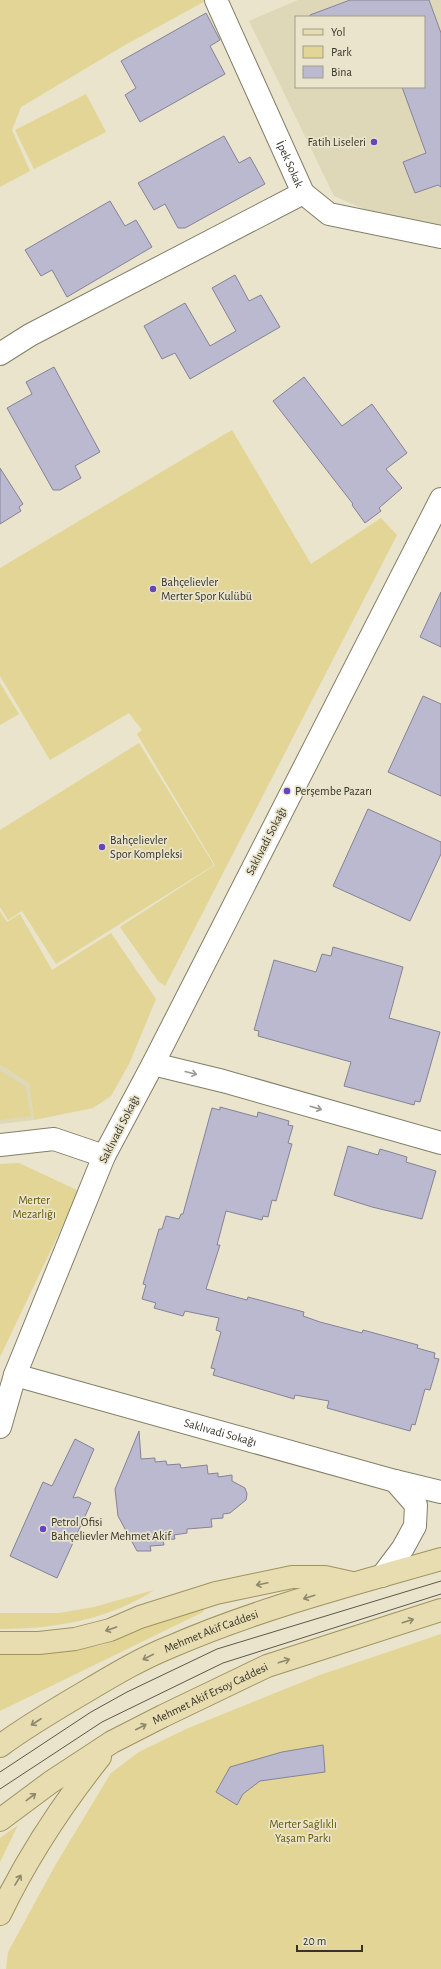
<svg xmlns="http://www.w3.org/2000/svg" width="441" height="1969" font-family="'Alegreya Sans',sans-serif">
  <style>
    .built { fill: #ded8b8; fill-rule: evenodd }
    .green { fill: #e2d595 }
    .building { fill: #bbb9d0; stroke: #858298 }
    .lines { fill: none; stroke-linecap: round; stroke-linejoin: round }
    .minor-casing { stroke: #837e68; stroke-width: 24 }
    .major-casing { stroke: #9f935f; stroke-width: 24 }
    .minor { stroke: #fff; stroke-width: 22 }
    .major { stroke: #e8ddb0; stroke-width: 22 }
    .tram { stroke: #5c594d; stroke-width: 1 }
    .oneway { stroke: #9a9994 }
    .oneway2 { stroke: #8e886d }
    .poi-dot { fill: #6545be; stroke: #e9e4cb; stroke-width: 1.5 }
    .labels { text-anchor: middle; stroke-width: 3.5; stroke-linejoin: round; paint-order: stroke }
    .poi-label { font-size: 12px; fill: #35332a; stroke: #e9e4cb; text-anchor: start }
    .street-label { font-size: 12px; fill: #35332a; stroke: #e9e4cb }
    .park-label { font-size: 12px; fill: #665709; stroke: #e9e4cb }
  </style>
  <rect width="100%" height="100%" fill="#e9e4cb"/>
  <g class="built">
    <path d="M298,0H441V227L369,211L334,196L249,21ZM296,17H424V87H296Z"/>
    <polygon points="0,1065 29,1083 34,1120 0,1124"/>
  </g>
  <g class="green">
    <polygon points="0,0 207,0 125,45 21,107 12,130 30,171 0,187"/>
    <polygon points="86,94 106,132 34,169 15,130"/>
    <polygon points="232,430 311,564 381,518 397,535 165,986 158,981 120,927 215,865 137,734 142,730 129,713 50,760 0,676 0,568"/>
    <polygon points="0,683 19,714 0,725"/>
    <polygon points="139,743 214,865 56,964 22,911 8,920 0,907 0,830"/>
    <polygon points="0,911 7,922 20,914 52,970 111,933 156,999 129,1064 111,1096 93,1108 34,1120 29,1083 0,1065"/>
    <polygon points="0,1071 25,1086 31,1116 0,1120"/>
    <polygon points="19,1163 79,1191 0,1357 0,1164"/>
    <path d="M154,1590C109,1620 53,1629 0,1629V1613H59L94,1607Z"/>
    <polygon points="205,1607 203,1612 0,1711 0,1651 43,1654 103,1645 147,1627"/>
    <polygon points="441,1634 441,1969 6,1969 8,1952 56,1864 111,1773 139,1752 186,1729 320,1675"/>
    <polygon points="18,1825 0,1862 0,1838"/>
  </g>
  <g class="building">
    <polygon points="350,0 429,0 441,33 441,187 438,185 415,193 403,162 426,153 402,87 424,87 424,17 310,17 310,15"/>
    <polygon points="206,13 220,40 210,46 225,74 140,122 125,95 136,88 121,61"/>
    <polygon points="224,136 239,163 250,157 265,184 185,228 178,228 165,204 154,210 138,183"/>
    <polygon points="110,201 125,226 136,220 152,247 67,297 52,270 41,276 25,250"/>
    <polygon points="235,275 249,301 261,295 280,327 190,379 175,353 162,359 144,326 185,303 210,346 236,331 212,288"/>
    <polygon points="54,367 100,452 75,466 81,478 60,490 53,490 7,408 32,394 26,382"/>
    <polygon points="304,377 342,426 372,404 407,453 386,469 402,488 379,508 381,511 365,523 352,505 353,504 273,401"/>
    <polygon points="0,468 23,504 19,507 21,511 0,524"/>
    <polygon points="441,592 441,647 420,637"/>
    <polygon points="423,696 441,704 441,796 388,772"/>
    <polygon points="368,809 441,842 441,854 410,921 333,886"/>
    <polygon points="333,947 403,967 389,1018 440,1032 420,1102 415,1101 414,1105 344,1086 351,1062 258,1036 259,1031 254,1030 274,960 316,972 322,954 331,956"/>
    <polygon points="220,1107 257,1117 258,1112 289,1121 288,1125 293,1126 288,1143 292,1144 276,1201 272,1200 268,1217 263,1216 262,1220 226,1211 217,1245 220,1245 206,1289 247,1300 248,1297 304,1312 303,1316 320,1322 362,1333 363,1330 418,1345 417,1348 435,1353 434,1358 439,1359 430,1390 425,1389 415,1425 412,1424 410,1431 327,1408 329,1401 295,1395 294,1399 213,1375 215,1369 211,1368 221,1332 216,1330 219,1318 185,1311 183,1316 154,1308 156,1303 142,1299 146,1285 143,1284 159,1229 162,1229 166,1216 179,1219 181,1214 183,1214 212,1108 220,1110"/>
    <polygon points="348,1146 378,1155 380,1149 407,1157 406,1162 436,1171 422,1219 372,1207 334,1195"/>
    <polygon points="139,1431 141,1459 155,1458 155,1462 166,1461 167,1465 180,1464 181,1468 207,1465 208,1474 218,1473 218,1477 232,1475 232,1481 245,1488 247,1494 246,1500 230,1513 223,1514 223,1518 211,1519 212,1527 187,1529 187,1533 174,1535 175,1539 163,1540 164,1545 150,1546 151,1551 137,1551 118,1516 115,1489"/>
    <polygon points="75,1439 94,1449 73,1498 78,1497 91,1503 57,1578 10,1556 43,1482 52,1486"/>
    <polygon points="323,1745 325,1772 260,1781 243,1794 237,1805 216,1792 230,1767 282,1752"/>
  </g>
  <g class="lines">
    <defs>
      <g id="minor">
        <path id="s1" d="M216,0L303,193L329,214L441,237"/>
        <polyline points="0,354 30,335 303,193"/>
        <path id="s2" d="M441,499L153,1064L104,1156L15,1375L395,1481L441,1492"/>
        <polyline points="153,1064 223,1081 441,1143"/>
        <polyline points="0,1145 54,1139 104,1156"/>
        <polyline points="0,1427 15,1375"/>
        <polyline points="382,1576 403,1548 415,1526 416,1505 395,1481"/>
      </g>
      <g id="major">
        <polyline points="0,1643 39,1643 75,1639 110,1630 140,1617 216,1593 292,1577 325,1577 352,1583"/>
        <path id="s3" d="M0,1746C27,1726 56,1709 85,1692C112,1676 140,1659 170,1647C257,1609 350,1585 441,1559"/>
        <path id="s4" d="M0,1820L51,1782L112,1742L163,1716L267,1666L441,1610"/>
        <path d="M0,1914C27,1858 61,1806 100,1757"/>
      </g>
    </defs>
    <use href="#minor" class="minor-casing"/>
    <use href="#major" class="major-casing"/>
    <use href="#minor" class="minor"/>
    <use href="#major" class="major"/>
    <g class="tram">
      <polyline points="0,1772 91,1712 127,1692 217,1649 441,1581"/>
      <polyline points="0,1789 102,1722 223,1663 441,1594"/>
    </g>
  </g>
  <defs><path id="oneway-shaft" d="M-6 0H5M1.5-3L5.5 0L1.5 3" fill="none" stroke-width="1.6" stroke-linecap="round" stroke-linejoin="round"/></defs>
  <g class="oneway">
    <use href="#oneway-shaft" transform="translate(191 1073) rotate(14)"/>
    <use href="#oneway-shaft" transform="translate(316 1108) rotate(16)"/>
  </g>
  <g class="oneway2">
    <use href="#oneway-shaft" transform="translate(262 1584) rotate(168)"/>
    <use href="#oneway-shaft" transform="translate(309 1597) rotate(162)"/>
    <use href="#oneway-shaft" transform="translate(408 1621) rotate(-18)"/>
    <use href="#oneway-shaft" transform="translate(111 1629) rotate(161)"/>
    <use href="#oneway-shaft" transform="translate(148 1657) rotate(153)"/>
    <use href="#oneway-shaft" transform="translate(284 1661) rotate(-18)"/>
    <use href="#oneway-shaft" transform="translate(36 1722) rotate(147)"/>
    <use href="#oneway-shaft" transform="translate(141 1727) rotate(-27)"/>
    <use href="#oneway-shaft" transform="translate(31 1797) rotate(-37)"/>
    <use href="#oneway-shaft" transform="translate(18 1880) rotate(-59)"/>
  </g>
  <g class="poi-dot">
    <circle cx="374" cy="142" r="4"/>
    <circle cx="153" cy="589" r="4"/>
    <circle cx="287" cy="791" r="4"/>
    <circle cx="102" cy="847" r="4"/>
    <circle cx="43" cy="1529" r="4"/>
  </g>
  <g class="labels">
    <g class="poi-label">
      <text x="366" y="146" text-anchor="end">Fatih Liseleri</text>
      <text x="161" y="586">Bahçelievler<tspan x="161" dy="14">Merter Spor Kulübü</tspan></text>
      <text x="295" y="795">Perşembe Pazarı</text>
      <text x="110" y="844">Bahçelievler<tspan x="110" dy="14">Spor Kompleksi</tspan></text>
      <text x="51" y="1526">Petrol Ofisi<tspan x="51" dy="14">Bahçelievler Mehmet Akif</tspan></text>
    </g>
    <g class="street-label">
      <text dy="4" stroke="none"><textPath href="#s1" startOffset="180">İpek Sokak</textPath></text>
      <text transform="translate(266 841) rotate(-63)" y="4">Saklıvadi Sokağı</text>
      <text transform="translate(119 1129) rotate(-63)" y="4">Saklıvadi Sokağı</text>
      <text dy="4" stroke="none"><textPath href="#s2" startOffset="1188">Saklıvadi Sokağı</textPath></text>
      <text dy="4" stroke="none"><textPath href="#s3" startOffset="241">Mehmet Akif Caddesi</textPath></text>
      <text dy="4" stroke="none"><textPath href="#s4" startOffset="246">Mehmet Akif Ersoy Caddesi</textPath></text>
    </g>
    <g class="park-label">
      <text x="34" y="1204">Merter<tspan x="34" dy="14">Mezarlığı</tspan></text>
      <text x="303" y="1828">Merter Sağlıklı<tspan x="303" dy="14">Yaşam Parkı</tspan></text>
    </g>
  </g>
  <rect x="295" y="16" width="130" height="72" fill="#e9e4cb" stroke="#a19d8b"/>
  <rect x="303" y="29" width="20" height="6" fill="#e8ddb0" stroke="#a19d8b"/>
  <text x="331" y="36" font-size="12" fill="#35332a">Yol</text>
  <rect x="303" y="46" width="20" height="12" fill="#e2d595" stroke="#a19d8b"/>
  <text x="331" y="56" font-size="12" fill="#35332a">Park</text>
  <rect x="303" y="66" width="20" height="12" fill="#bbb9d0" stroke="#a19d8b"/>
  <text x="331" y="76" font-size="12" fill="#35332a">Bina</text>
  <path d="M297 1945v6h65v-6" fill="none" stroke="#35332a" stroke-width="2"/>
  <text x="303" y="1945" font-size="12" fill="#35332a" stroke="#e9e4cb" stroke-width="3" paint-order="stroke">20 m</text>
</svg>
